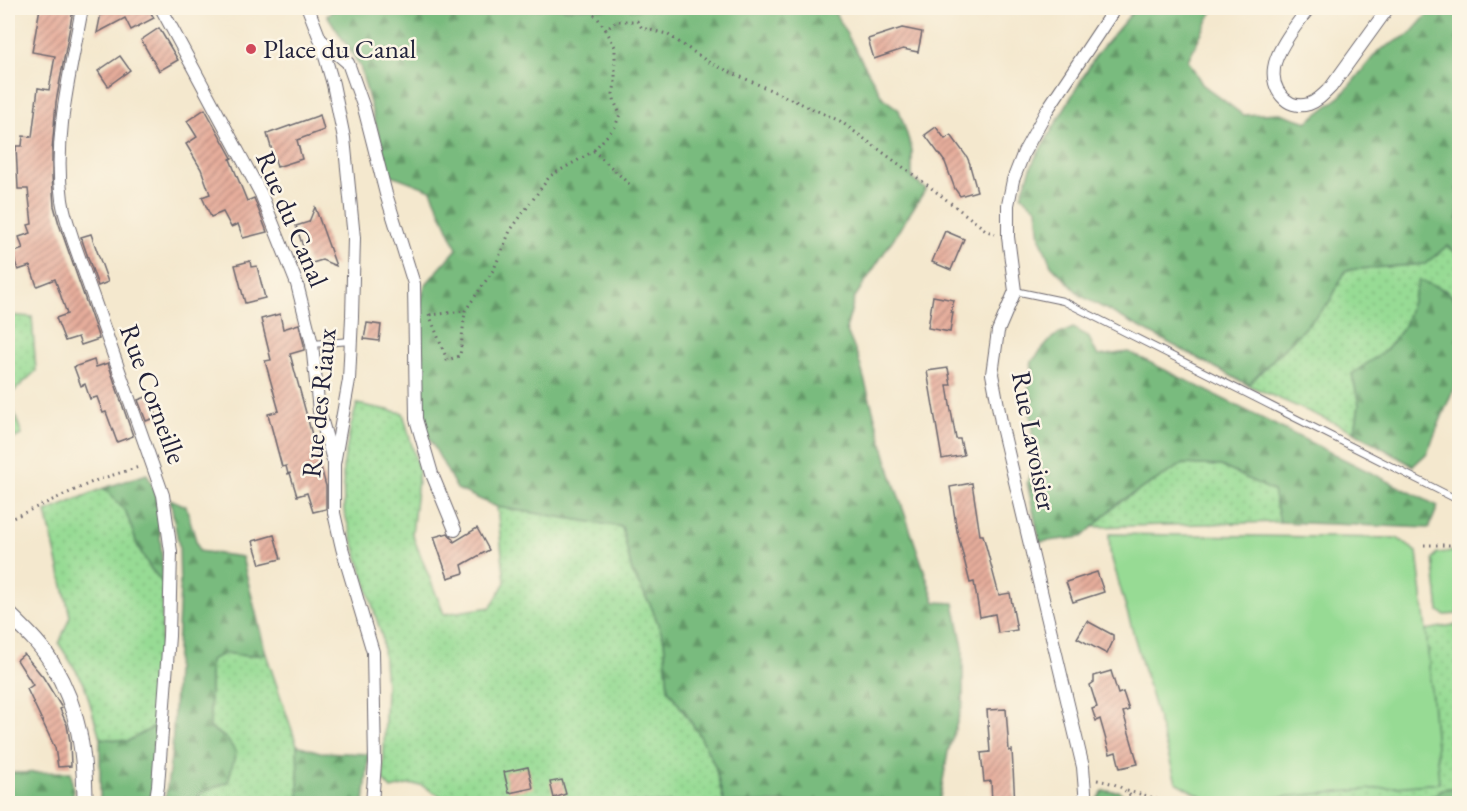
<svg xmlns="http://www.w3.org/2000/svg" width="1467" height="811" font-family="'EB Garamond',serif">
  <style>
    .grass { fill: url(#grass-dots); stroke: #5c7e68; stroke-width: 1.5 }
    .forest { fill: url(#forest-firs); stroke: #4e6e5c; stroke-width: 1.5 }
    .garden { fill: #97db94; stroke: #5c7e68; stroke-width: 1.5 }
    .building { fill: url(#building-hatch) }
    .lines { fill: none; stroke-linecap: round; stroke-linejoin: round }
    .service-casing { stroke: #6c676e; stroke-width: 8 }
    .minor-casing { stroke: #6c676e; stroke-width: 14 }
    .tertiary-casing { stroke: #6c676e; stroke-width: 17 }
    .path { stroke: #6c676e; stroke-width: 3; stroke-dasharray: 1.5 4.5; stroke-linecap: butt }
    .service { stroke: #fff; stroke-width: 6 }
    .minor { stroke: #fff; stroke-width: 12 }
    .tertiary { stroke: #fff; stroke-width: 15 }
    .poi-dot { fill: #d1495b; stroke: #fcf5e5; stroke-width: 2 }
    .labels { text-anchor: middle; stroke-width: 5; stroke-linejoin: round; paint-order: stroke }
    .poi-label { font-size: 27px; fill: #22223b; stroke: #fcf5e5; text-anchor: start }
    .street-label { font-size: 27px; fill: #22223b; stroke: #fcf5e5 }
  </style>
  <defs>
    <pattern id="grass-dots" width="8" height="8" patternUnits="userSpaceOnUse" patternTransform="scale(1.5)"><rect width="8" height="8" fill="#97db94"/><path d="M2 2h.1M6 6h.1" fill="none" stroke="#82bc80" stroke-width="1.8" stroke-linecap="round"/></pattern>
    <pattern id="forest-firs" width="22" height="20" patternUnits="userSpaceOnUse" patternTransform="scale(1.5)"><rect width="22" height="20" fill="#79bb7e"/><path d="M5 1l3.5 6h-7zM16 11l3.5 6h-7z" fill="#639868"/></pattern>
    <pattern id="building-hatch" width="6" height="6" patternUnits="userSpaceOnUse" patternTransform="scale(1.5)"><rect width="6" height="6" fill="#e6ad9b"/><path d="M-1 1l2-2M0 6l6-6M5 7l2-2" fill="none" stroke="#ba8c80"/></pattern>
  </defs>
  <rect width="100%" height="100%" fill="#fcf5e5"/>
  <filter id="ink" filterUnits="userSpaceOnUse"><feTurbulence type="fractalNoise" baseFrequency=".0167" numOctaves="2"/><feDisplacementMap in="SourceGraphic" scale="12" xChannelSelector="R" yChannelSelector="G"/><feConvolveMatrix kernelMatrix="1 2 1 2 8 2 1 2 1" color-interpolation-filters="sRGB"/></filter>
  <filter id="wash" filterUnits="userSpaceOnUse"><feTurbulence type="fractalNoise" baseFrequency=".008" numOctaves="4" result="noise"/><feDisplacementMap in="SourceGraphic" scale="24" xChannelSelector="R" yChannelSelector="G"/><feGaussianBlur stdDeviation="1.35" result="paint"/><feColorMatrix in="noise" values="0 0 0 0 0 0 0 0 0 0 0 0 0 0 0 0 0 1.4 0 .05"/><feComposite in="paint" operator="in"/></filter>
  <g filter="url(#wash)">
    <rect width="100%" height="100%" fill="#f4e8ce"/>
    <g class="grass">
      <polygon points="1447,246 1459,255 1459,305 1447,291 1419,280 1404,326 1386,350 1352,374 1359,404 1355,432 1248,385 1329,303 1346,270 1425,264"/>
      <polygon points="8,315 32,317 36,371 9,396 22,435 8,441"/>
      <polygon points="357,404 403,413 419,471 412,534 444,614 491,607 505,582 497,507 622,527 632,572 651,606 664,639 668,689 699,734 715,766 724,803 514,804 488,797 449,801 421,785 407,785 391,789 383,780 386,685 382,637 344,511 343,467 351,425"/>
      <polygon points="1183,464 1221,466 1274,491 1280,522 1093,527 1118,503"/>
      <polygon points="104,488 126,512 138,547 151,569 164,584 156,726 128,741 100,738 84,683 59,644 70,616 46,512"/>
      <polygon points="1459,624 1459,787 1442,789 1426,803 1266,804 1253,799 1439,783 1426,630"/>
      <polygon points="226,653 246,656 266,654 297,745 299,803 204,803 197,794 228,782 226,738 210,728 210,660"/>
    </g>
    <g class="forest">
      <polygon points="337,8 832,8 883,98 899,110 912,150 912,179 926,189 855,297 846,329 858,357 891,474 935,602 954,603 963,647 963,703 948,752 939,803 724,803 715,766 699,734 668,689 664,639 651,606 632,572 622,527 497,507 457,489 420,421 418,314 425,285 457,249 431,190 389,174 360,66 327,15"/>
      <polygon points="1136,8 1214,8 1188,60 1202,84 1243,115 1280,113 1307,122 1341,96 1378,51 1410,34 1433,8 1459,8 1459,255 1447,246 1425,264 1346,270 1329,303 1248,385 1081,296 1051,265 1040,238 1037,209 1021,195 1034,160 1096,55"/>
      <polygon points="1419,280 1447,291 1459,305 1459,375 1427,453 1413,466 1355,432 1359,404 1352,374 1386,350 1404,326"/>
      <polygon points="1073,328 1088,336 1098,356 1129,352 1438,506 1429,528 1280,522 1273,491 1221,466 1183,464 1118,503 1082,537 1040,542 1027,482 1035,459 1028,393 1032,361 1053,337"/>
      <polygon points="147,474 157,496 164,584 151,569 138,547 126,512 104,488"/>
      <polygon points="170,499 186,506 199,551 242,557 266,654 246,656 226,653 210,660 210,728 226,738 236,752 228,782 198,794 204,803 165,803 172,750 180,589 179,546"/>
      <polygon points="156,726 154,787 150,803 100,804 100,738 128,741"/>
      <polygon points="297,745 320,752 369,754 364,803 299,803"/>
      <polygon points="71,772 74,803 8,803 8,773"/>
      <polygon points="1459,787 1459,803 1426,803 1442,789"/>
      <polygon points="1103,791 1119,791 1131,803 1100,803 1097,799"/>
      <polygon points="488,797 514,803 448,803 449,801"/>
    </g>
    <g class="garden">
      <polygon points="1109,534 1397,538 1417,552 1426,630 1439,783 1214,803 1176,782 1110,552"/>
      <polygon points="1459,551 1459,614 1445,615 1439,611 1433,559 1437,553"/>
    </g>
    <g id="blocks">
      <g class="building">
        <polygon points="40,8 58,8 73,10 56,102 52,151 52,176 54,206 59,224 99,339 81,345 78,337 65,341 56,318 67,314 55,279 37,286 30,266 18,270 12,253 23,249 19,237 31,233 28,225 32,224 28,189 18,189 16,146 22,146 23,136 32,137 38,88 49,90 55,56 32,52"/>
        <polygon points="102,8 148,8 154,18 131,30 125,18 97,33"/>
        <polygon points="159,28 178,60 159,71 141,40"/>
        <polygon points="902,28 922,32 918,52 903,49 874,59 868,39"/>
        <polygon points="120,56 130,70 108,86 98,71"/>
        <polygon points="205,109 232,158 230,159 247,201 254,198 267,232 243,238 238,224 231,227 223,212 211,217 202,197 210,194 201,169 186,144 197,137 187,121"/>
        <polygon points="320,115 324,130 297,140 302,159 277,167 267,134"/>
        <polygon points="936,127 945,139 951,135 967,157 970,164 970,166 977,191 960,196 955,189 945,162 925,135"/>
        <polygon points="315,207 336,266 322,260 309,264 296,226 309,222"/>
        <polygon points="945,231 964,239 951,270 932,262"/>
        <polygon points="91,234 108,282 98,286 81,237"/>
        <polygon points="250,261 251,267 257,266 265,298 245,303 235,265"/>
        <polygon points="933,296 954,300 951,312 953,312 950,332 928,328"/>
        <polygon points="280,314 283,329 299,324 304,345 304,350 290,354 326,486 326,509 313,512 307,493 297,496 290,473 288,474 286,466 282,467 268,414 279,411 265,361 271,360 261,319"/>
        <polygon points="367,323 381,325 379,341 364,339"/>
        <polygon points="94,360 96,367 108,363 133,436 117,442 106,412 103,413 97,397 90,399 85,384 81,386 74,367"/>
        <polygon points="948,368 951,385 947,385 950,405 956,439 960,439 964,455 942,459 927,371"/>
        <polygon points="149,396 157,417 146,421 138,400"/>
        <polygon points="972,483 980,535 983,535 999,595 1010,593 1017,630 998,633 995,614 980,617 974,582 970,583 957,531 950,487"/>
        <polygon points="477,528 489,550 462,565 464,573 448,578 434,537 448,533 452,538 454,542"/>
        <polygon points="274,535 281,559 260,564 253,541"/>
        <polygon points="1097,572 1104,592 1073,602 1066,582"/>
        <polygon points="1087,621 1113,635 1113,641 1107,654 1077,638"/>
        <polygon points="24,654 43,677 62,708 60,709 67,725 70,741 71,766 58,767 55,748 27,689 33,685 17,660"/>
        <polygon points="1111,671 1118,694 1123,692 1129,710 1123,712 1138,764 1120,768 1116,752 1110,754 1100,719 1096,721 1092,709 1097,707 1090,685 1094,682 1094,676"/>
        <polygon points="1006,709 1009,751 1012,750 1015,804 992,804 991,781 984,782 981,753 990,752 987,710"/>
        <polygon points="528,767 533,788 509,793 504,772"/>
        <polygon points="562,780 566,794 554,798 550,782"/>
      </g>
    </g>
  </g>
  <g filter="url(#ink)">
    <use href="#blocks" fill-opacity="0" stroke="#6c676e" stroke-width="1.5"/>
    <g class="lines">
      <defs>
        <g id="service">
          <polyline points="1015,291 1063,301 1460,501"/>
          <polyline points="312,344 351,341"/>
        </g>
        <g id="minor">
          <path d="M82,8C71,70 53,136 62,200C64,214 69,227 73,240L163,495L171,552L169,636L158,786L155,804"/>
          <polyline points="161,8 261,194 297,284 312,344 319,411 333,460"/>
          <polyline points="308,8 320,39 333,84 344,138 354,238 352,317 349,380 334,464 334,513 342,548 373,652 375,763 372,804"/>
          <path d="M1309,8C1298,22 1276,50 1274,68C1271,88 1286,111 1309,104C1318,101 1324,94 1331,87L1388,8"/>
          <polyline points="321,40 348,63 364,108 386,194 414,284 416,419 432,474 455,530"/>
          <polyline points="1086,804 1083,767 1002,427 992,374 998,331 1015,291 1008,237 1008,205 1013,180 1024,152 1047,110 1115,8"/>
        </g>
        <path id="tertiary" d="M8,613C24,629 42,645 53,665C79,709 85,753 85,804"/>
      </defs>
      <use href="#service" class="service-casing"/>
      <use href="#minor" class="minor-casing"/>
      <use href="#tertiary" class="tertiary-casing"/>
      <g class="path">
        <polyline points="584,8 597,17 606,30 616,21 637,21 642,28 667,34 710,63 840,121 926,184 987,231 995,234"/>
        <polyline points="594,150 615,127 620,114 615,103 613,94 615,84 615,47 606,30"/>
        <polyline points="429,314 447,360 460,356 465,311 494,269 510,231 550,176 594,151 630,185"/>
        <polyline points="430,315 465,311"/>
        <polyline points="8,520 97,480 139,467"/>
        <polyline points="1424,545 1460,545"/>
        <path d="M1097,780C1119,784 1123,787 1138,804"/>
        <polyline points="1127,791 1148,796 1170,804"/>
      </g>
      <use href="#service" class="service"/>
      <use href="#minor" class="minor"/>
      <use href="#tertiary" class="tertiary"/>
    </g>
  </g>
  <circle class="poi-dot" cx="251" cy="49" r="6"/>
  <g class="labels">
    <g class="poi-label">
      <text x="263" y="58">Place du Canal</text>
    </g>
    <g class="street-label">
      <text transform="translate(292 219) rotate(67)" y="9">Rue du Canal</text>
      <text transform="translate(153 394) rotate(70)" y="9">Rue Corneille</text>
      <text transform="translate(319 403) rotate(-84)" y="9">Rue des Riaux</text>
      <text transform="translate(1034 441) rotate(79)" y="9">Rue Lavoisier</text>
    </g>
  </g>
  <rect width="1467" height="811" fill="none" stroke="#fcf5e5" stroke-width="30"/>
</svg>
